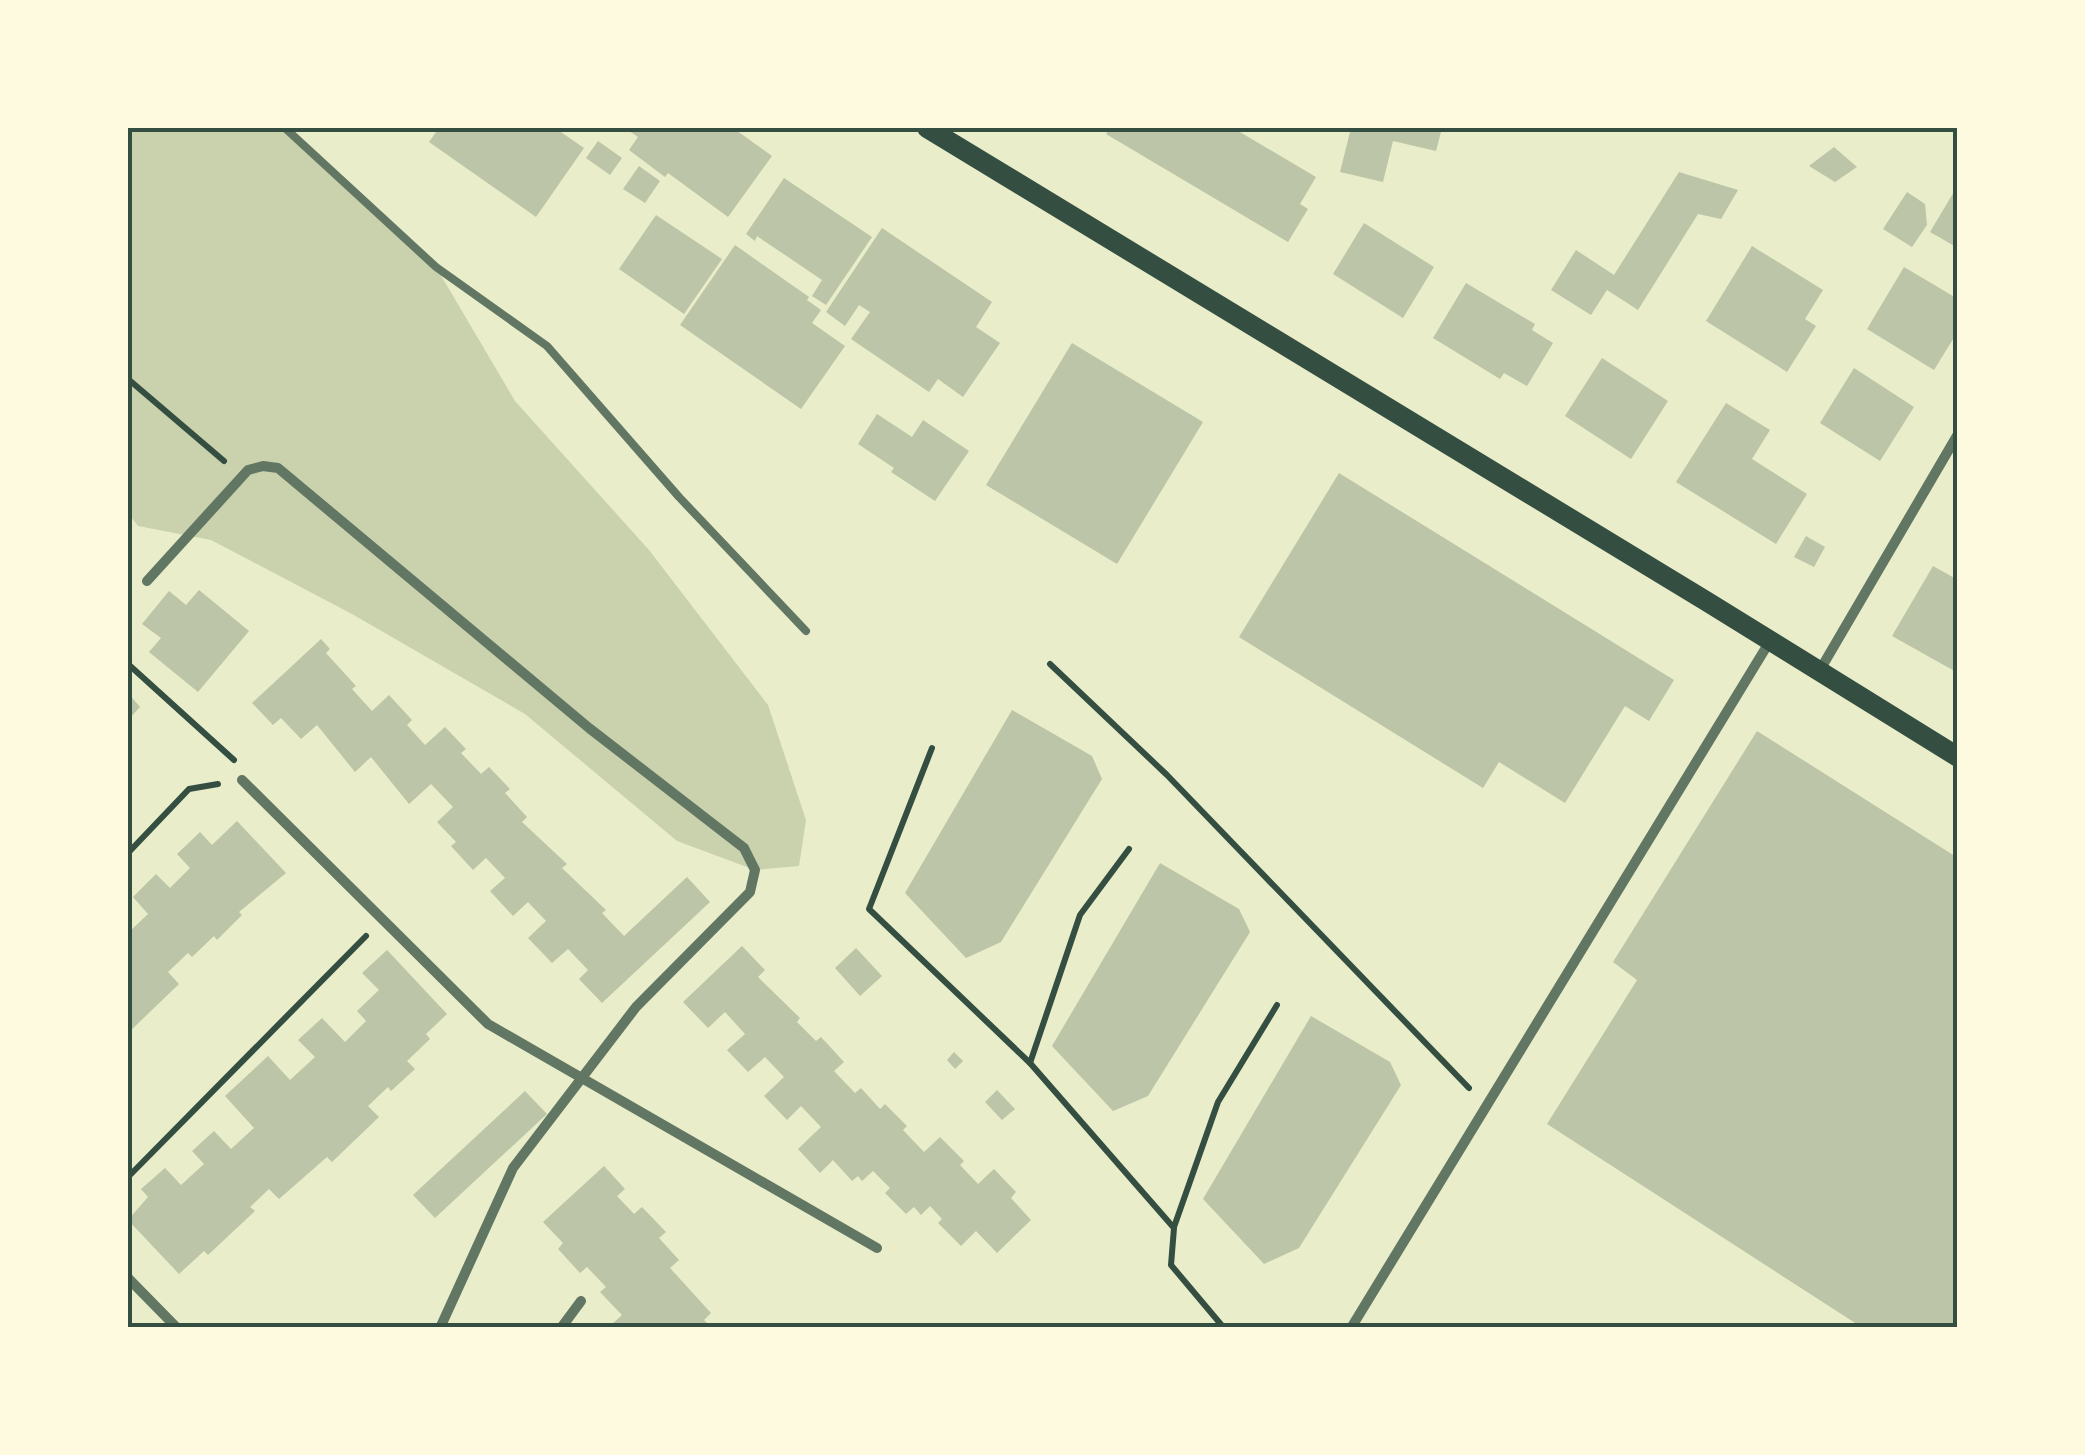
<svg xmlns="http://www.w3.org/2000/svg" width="2085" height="1455" font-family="'PT Sans',sans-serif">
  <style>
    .green { fill: #cad2ad }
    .building { fill: #bcc5a7 }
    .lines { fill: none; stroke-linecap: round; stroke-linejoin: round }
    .path { stroke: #344e41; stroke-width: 6 }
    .service { stroke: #617663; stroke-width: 8 }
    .minor { stroke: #617663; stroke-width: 10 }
    .secondary { stroke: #344e41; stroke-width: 20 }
    .neatline { fill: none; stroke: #344e41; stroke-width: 4 }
  </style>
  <rect width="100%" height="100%" fill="#e9edc9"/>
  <polygon class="green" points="128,128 285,128 436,267 515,401 649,550 768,705 806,820 799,866 755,870 677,841 525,714 352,614 211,540 138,526 128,513"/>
  <g class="building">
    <polygon points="439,128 555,128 584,148 536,217 429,142"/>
    <polygon points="625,128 733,128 772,156 728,217 668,173 665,177 629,150 638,137"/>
    <polygon points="1110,128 1233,128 1316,177 1300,204 1308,209 1288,242 1106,134"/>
    <polygon points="1351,128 1442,128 1436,151 1393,141 1383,182 1340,172"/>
    <polygon points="598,141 622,158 610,175 586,158"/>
    <polygon points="1834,147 1857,167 1835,182 1809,166"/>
    <polygon points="639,166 660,181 645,203 623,189"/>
    <polygon points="1679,172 1738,190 1721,219 1698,214 1638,310 1607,290 1591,315 1551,290 1576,250 1614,275"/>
    <polygon points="784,178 872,237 826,305 812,296 822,280 757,236 755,241 746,234"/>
    <polygon points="1958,185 1958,248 1930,232"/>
    <polygon points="1907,192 1925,204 1927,225 1912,247 1883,229"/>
    <polygon points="656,215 722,259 684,314 619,269"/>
    <polygon points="1364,223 1434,267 1403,318 1333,274"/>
    <polygon points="882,228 992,302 976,327 1000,343 963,397 938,379 929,392 851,339 870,312 859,305 845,326 826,312"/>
    <polygon points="735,245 809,297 807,300 821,310 812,323 845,346 801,409 680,325"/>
    <polygon points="1752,246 1823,290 1805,319 1816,326 1787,372 1706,321"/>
    <polygon points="1904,267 1958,299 1958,331 1934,370 1867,329"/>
    <polygon points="1466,283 1535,324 1532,330 1553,343 1527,386 1504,373 1500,379 1433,338"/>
    <polygon points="1072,343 1203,422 1117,564 986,485"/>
    <polygon points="1602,358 1668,401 1631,459 1565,416"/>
    <polygon points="1854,368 1914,407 1880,461 1820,423"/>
    <polygon points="1726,403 1770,430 1752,459 1807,494 1776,544 1676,482"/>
    <polygon points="877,414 912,437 923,420 969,451 935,501 891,472 894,468 858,444"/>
    <polygon points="1339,473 1674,680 1649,721 1625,706 1565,803 1499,762 1483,788 1239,637"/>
    <polygon points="1806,536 1825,547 1814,567 1794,557"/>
    <polygon points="1933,566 1958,580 1958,673 1892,636"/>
    <polygon points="199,590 249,631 198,692 149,652 161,638 142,624 169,591 186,605"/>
    <polygon points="321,639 330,649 326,653 356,686 352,689 372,711 389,695 412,720 407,725 425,745 445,727 466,749 461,753 481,774 489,767 510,789 505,793 527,817 522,822 567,864 562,868 606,910 602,913 624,936 687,877 710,902 602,1003 579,979 588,970 568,949 552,963 528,938 546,921 528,902 513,916 490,891 505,878 486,858 473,870 451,846 456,842 437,822 453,807 431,784 409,804 371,757 355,772 317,725 301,739 281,718 273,725 252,703"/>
    <polygon points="128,693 140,707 128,720"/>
    <polygon points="1012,710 1092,756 1102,779 1001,942 966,958 905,893"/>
    <polygon points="1757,731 1958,858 1958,1328 1863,1328 1547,1124 1637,980 1613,962"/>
    <polygon points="237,821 286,873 239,912 242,915 217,940 214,936 192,957 188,953 168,972 179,984 128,1033 128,933 148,914 133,897 156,874 170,888 190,868 177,854 200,832 212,845"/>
    <polygon points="1160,863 1239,909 1250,932 1148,1096 1113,1111 1052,1046"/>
    <polygon points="742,946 765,970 758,977 800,1018 797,1022 816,1041 821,1037 844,1062 834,1071 855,1093 861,1088 880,1109 885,1104 907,1126 903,1130 924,1152 940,1137 964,1161 960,1165 978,1184 994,1169 1016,1192 1011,1198 1031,1220 997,1253 976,1231 961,1246 938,1223 942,1219 930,1206 921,1215 914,1207 906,1214 885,1193 890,1188 873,1171 862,1181 858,1176 852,1181 833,1160 820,1173 798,1149 821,1127 801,1106 787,1120 764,1096 784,1077 765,1057 748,1072 727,1050 745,1034 725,1012 708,1028 683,1002"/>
    <polygon points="856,948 882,976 860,996 835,968"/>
    <polygon points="387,950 447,1014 426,1034 430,1039 407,1061 415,1069 391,1091 388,1087 368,1106 379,1117 332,1162 327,1157 279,1199 269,1189 250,1207 255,1211 208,1255 204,1251 179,1274 128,1220 148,1197 141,1189 165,1168 181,1185 204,1164 192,1151 214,1131 231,1149 254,1128 225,1096 268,1056 290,1080 315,1057 298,1040 322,1018 345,1042 366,1021 357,1011 379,990 362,973"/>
    <polygon points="1311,1016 1390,1062 1401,1085 1299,1248 1264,1264 1203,1199"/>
    <polygon points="954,1052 963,1061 955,1069 947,1060"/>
    <polygon points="997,1090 1015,1109 1002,1120 985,1102"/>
    <polygon points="525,1091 547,1114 435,1218 413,1195"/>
    <polygon points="604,1166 625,1189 617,1196 634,1214 642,1207 666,1232 659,1238 679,1260 670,1268 711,1313 704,1320 712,1328 612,1328 610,1326 622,1315 600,1292 606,1287 587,1267 580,1273 558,1249 563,1243 543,1222"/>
  </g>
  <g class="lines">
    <g class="path">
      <polyline points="128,379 224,461"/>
      <polyline points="128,664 234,760"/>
      <polyline points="1050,664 1167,775 1469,1088"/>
      <polyline points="932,748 869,909 1030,1063 1174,1228 1171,1265 1224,1328"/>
      <polyline points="128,853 189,789 218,784"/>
      <polyline points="1030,1063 1080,915 1129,849"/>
      <polyline points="128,1177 366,936"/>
      <polyline points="1174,1227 1218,1102 1277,1005"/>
    </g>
    <polyline class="service" points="285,128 436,267 547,346 679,497 806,631"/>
    <g class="minor">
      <polyline points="147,581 248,470 263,466 278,468 589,728 744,848 755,870 750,892 636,1007 513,1168 440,1328"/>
      <polyline points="1820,670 1958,434"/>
      <polyline points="242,780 488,1024 877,1248"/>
      <polyline points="128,1278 177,1328"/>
      <polyline points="561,1328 581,1301"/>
      <polyline points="1351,1328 1770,641"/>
    </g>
    <polyline class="secondary" points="927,128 1706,601 1958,757"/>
  </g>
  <rect width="2085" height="1455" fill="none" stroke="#fefae0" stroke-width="260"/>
  <rect x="130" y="130" width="1825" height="1195" class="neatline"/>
</svg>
